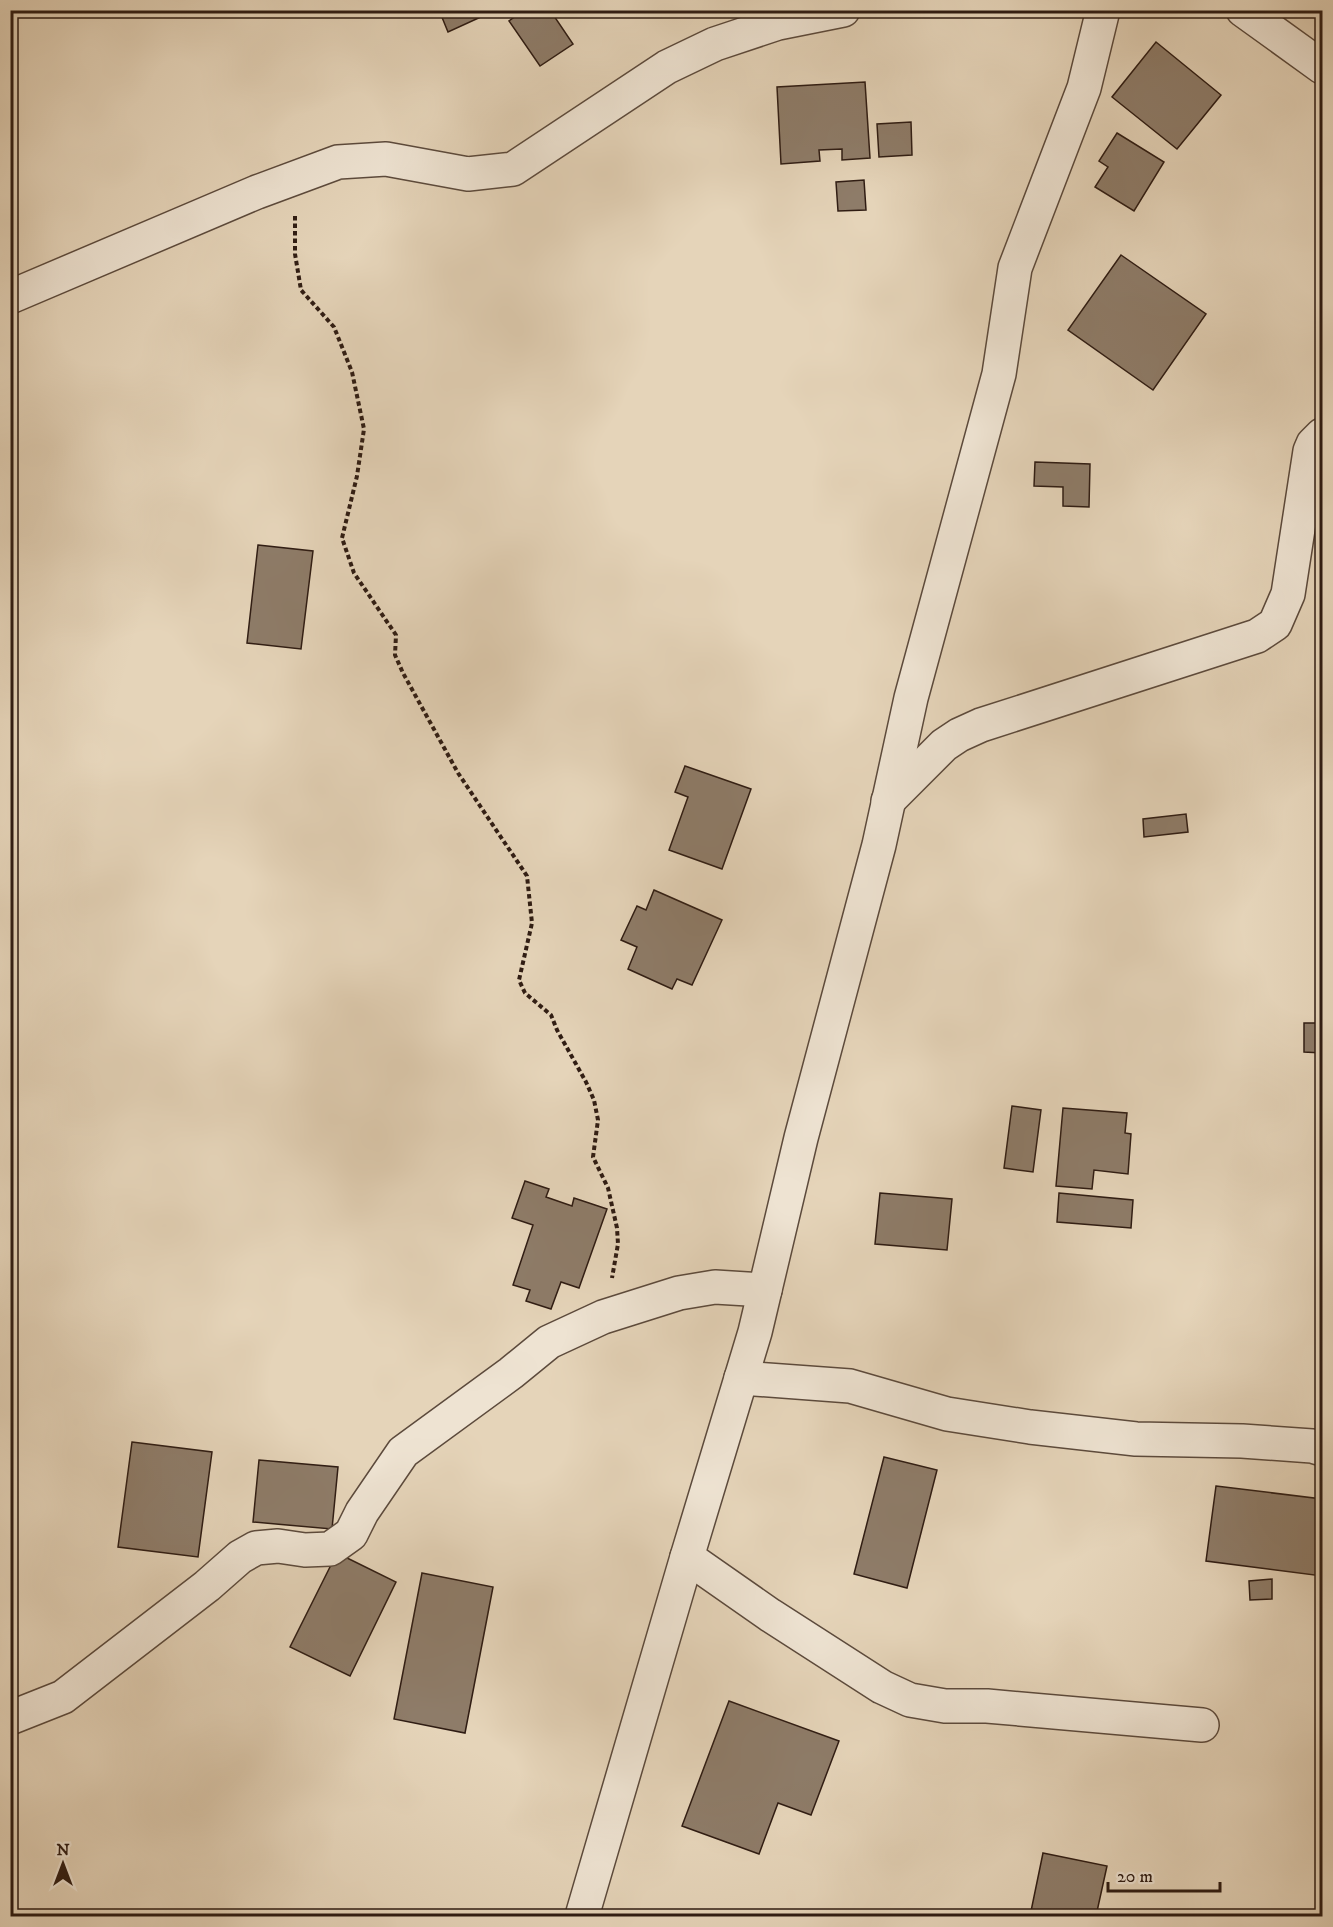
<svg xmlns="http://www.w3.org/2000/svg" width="1333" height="1927" font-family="'IM FELL DW Pica',serif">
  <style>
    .building { fill: #8e7c69; stroke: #2f1c13; stroke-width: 1.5 }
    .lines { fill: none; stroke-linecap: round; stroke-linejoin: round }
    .minor-casing { stroke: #5c4a3c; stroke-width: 36 }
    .path { stroke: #2f1c13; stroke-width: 4; stroke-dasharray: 4.5 3; stroke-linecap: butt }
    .minor { stroke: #eee3d2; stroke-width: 33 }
  </style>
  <rect width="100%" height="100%" fill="#e5d4b9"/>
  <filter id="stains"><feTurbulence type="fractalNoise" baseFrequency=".00333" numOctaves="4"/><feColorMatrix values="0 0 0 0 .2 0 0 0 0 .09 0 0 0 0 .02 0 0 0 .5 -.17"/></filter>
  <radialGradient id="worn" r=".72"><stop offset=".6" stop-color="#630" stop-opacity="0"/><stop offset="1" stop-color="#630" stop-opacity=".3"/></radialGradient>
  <g class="building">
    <polygon points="439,10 496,10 448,32"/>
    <polygon points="524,10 550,10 573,44 540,66 509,21"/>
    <polygon points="1156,42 1221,95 1177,149 1112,97"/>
    <polygon points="865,82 870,158 842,160 842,149 819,150 820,161 781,164 777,87"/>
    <polygon points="911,122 912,155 879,157 877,124"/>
    <polygon points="1117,133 1164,162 1134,211 1095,187 1108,167 1099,161"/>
    <polygon points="864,180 866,210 838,211 836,182"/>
    <polygon points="1121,255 1206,314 1153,390 1068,330"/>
    <polygon points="1035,462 1090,464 1089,507 1063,506 1063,487 1034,486"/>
    <polygon points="258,545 313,551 301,649 247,643"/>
    <polygon points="685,766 751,789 722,869 669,850 688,797 675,792"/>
    <polygon points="1186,814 1188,832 1144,837 1143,819"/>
    <polygon points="654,890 722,920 692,985 677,979 672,989 628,969 637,947 621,940 637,906 646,910"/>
    <polygon points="1320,993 1322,993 1322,1053 1304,1052 1304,1023 1320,1023"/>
    <polygon points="1012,1106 1041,1110 1033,1172 1004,1168"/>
    <polygon points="1063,1108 1127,1113 1125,1133 1131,1134 1128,1174 1094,1170 1092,1189 1056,1186"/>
    <polygon points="525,1181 549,1189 546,1197 572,1206 574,1198 607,1209 579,1288 561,1282 551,1309 526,1301 530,1290 513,1285 533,1225 512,1218"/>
    <polygon points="880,1193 952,1199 947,1250 875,1244"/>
    <polygon points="1059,1193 1133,1200 1131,1228 1057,1222"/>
    <polygon points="132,1442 212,1452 198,1557 118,1547"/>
    <polygon points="884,1457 937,1470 907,1588 854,1574"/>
    <polygon points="259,1460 338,1467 332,1529 253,1522"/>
    <polygon points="1216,1486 1322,1499 1322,1576 1206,1561"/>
    <polygon points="337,1553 396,1582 350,1676 290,1647"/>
    <polygon points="422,1573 493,1587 465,1733 394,1719"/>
    <polygon points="1272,1579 1272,1599 1250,1600 1249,1581"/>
    <polygon points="729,1701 839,1741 811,1815 778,1803 759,1854 682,1826"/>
    <polygon points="1043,1853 1107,1866 1096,1916 1030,1916"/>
  </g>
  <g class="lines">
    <defs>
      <g id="minor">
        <polyline points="1243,10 1322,67"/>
        <polyline points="10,297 257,192 338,162 386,159 468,174 513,169 667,67 715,44 778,23 843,10"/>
        <polyline points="888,801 944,745 959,735 981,725 1257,636 1275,624 1288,594 1310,451 1313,444 1322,435"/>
        <polyline points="741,1378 850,1386 947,1414 1030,1427 1136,1439 1242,1441 1312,1446 1322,1449"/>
        <polyline points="687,1557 770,1615 882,1687 910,1700 945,1706 987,1706 1202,1725"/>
        <polyline points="10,1718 63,1697 207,1586 240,1557 256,1548 278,1546 305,1550 330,1549 351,1534 362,1512 403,1452 511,1373 549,1342 603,1317 679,1293 715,1287 765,1290"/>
        <polyline points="582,1916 687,1557 755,1332 801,1138 879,845 911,698 999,374 1015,268 1084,88 1103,10"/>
      </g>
    </defs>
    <use href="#minor" class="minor-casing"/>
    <polyline class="path" points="295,216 295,254 301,290 334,327 352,372 364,429 357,476 342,538 354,573 396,635 395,655 403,673 458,773 527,876 532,923 519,980 525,993 551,1015 557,1030 586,1082 594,1100 598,1120 593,1157 608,1188 617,1228 618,1244 612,1278"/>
    <use href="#minor" class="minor"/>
  </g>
  <rect width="1333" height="1927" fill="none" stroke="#e5d4b9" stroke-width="36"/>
  <rect x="12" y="12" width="1309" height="1903" fill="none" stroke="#2f1c13" stroke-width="3"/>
  <rect x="18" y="18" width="1297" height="1891" fill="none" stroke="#2f1c13" stroke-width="1.5"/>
  <g transform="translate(63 1864)" stroke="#eee3d2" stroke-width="4.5" paint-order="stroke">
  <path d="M0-4.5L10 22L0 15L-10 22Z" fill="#2f1c13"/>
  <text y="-9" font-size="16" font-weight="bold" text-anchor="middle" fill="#2f1c13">N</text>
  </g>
  <path d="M1108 1882v9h112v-9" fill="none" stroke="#2f1c13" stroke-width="3"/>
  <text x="1117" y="1882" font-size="18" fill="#2f1c13" stroke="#eee3d2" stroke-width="4.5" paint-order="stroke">20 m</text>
  <rect width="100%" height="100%" filter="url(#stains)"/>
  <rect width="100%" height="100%" fill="url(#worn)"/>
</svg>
